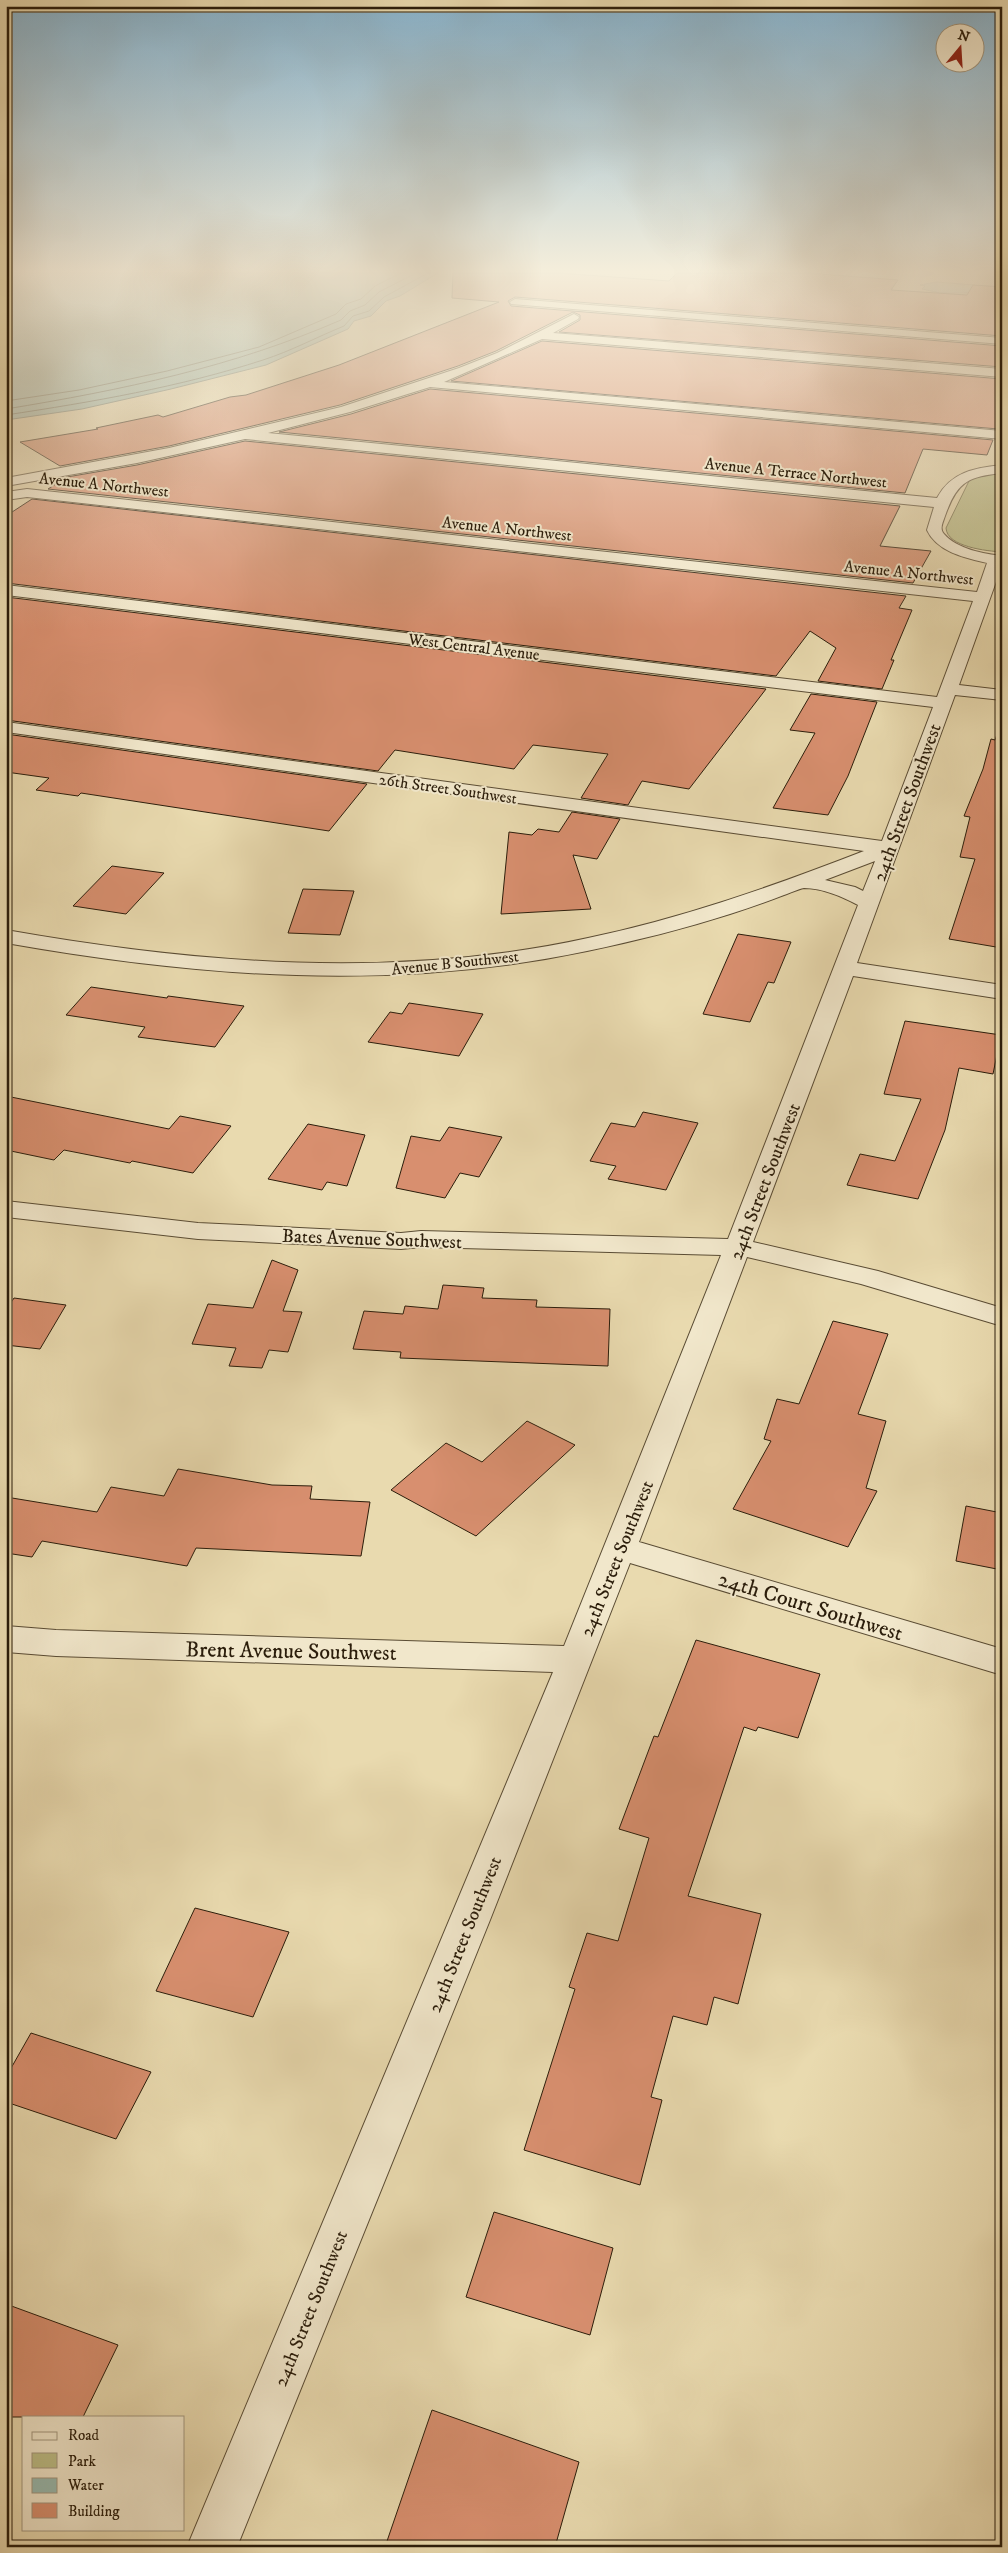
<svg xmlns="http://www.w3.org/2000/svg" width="1008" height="2553" font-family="'IM FELL DW Pica',serif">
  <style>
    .green { fill: #bcbe87; stroke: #746e49 }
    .water { fill: #98bab0; stroke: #6c7b6e }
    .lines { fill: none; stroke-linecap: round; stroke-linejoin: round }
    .shore { stroke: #626c5e; stroke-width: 1 }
    .building { fill: #d88f6f; stroke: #2b1d0b }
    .minor-casing { stroke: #5a4c34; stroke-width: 2 }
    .minor { fill: #f1e7cb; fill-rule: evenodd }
    .labels { text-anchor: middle; stroke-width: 4; stroke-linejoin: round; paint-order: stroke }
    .far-street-label { font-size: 16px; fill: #2b1d0b; stroke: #f1e7cb }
    .street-label { font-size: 19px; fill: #2b1d0b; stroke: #f1e7cb }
    .near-street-label { font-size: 22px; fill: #2b1d0b; stroke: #f1e7cb }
  </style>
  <rect width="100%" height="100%" fill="#e9daaf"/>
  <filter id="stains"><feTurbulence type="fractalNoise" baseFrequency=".004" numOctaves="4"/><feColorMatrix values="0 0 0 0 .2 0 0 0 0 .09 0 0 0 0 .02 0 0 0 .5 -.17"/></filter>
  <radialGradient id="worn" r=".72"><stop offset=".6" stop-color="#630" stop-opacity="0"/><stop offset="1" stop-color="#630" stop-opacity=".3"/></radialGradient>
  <path class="green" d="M1002,472V552C987,551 947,547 946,528L970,479Z"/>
  <g class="water">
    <polygon points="6,273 438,273 400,296 386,301 371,316 354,321 348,329 266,365 171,389 82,409 6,420"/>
    <polygon points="936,282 975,285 970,293 940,293 922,289 925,286 920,285"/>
  </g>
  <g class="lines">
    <g class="shore">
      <polyline points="6,401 79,390 167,371 259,347 336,314 346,304 361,299 375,286 401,273"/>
      <path d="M6,409C122,390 233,367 341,320L350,311L365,305L379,292L416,273"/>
      <path d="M6,415C92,402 180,387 263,360C291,351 317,337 344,326L353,316L369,311L384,297L428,273"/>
    </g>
  </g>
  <g class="building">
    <polygon points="453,273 558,273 669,281 677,273 806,273 898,280 891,290 967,295 973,285 1002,287 1002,336 515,297 508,301 511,306 1002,346 1002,367 559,332 580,320 580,315 573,312 496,351 458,366 340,405 169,446 60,466 20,442 98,429 96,428 158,415 163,417 230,397 246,395 339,365 499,302 452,298"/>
    <polygon points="542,341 1002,379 1002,419 998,429 451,381"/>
    <polygon points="430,389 993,440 987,455 923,449 905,493 279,432 351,414"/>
    <polygon points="245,441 900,506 880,546 931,551 913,583 48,489 67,477 137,465"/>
    <polygon points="32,499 906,596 899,608 912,610 891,660 894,660 882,689 818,681 836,648 810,631 776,676 6,583 6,516"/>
    <polygon points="6,597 766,689 689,789 642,781 628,805 581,798 608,754 533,745 514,769 395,750 378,771 6,720"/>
    <polygon points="811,694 877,702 848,776 828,815 773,808 815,733 790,730"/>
    <polygon points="1000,726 1002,727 1002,948 949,939 975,859 960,857 970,817 964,816 983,769 991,739 995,740"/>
    <polygon points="6,734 367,784 329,831 81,793 78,796 36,790 49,778 6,772"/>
    <polygon points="572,812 620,819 597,859 573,855 591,909 501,914 509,832 532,835 538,829 559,832"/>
    <polygon points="112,866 164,873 126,914 73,906"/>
    <polygon points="303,889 354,891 340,935 288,933"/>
    <polygon points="738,934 791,942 774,983 768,982 750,1022 703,1014"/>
    <polygon points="91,987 167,998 168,996 244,1006 215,1047 138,1037 145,1027 66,1015"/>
    <polygon points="409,1003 483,1014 459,1056 368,1042 390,1012 402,1014"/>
    <polygon points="905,1021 1001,1035 993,1074 959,1068 945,1130 918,1199 847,1185 860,1154 895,1161 921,1099 884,1094"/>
    <polygon points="6,1096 169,1129 180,1116 231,1126 193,1173 132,1161 130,1163 64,1150 54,1160 6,1150"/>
    <polygon points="643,1112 698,1123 666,1190 608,1179 616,1166 590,1161 611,1123 635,1127"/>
    <polygon points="308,1124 365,1135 347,1186 327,1182 322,1190 268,1179"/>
    <polygon points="449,1127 502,1137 479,1177 460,1173 445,1198 396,1188 411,1136 440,1141"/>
    <polygon points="272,1260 298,1270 283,1311 302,1312 288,1352 269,1350 262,1368 229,1366 236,1348 192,1344 208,1304 253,1308"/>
    <polygon points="443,1285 484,1288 482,1298 537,1300 536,1307 610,1309 608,1366 400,1358 401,1352 353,1349 364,1311 403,1314 405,1306 438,1309"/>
    <polygon points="14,1298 66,1305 40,1349 6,1345 6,1310"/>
    <polygon points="833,1321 888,1334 858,1414 886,1421 866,1488 877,1491 848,1547 733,1509 771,1441 764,1439 777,1399 799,1404"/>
    <polygon points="527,1421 575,1445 476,1536 391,1490 446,1443 482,1462"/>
    <polygon points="178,1469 272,1485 312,1486 310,1499 370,1502 361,1556 196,1548 187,1566 42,1541 32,1557 6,1553 6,1497 97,1512 111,1487 164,1496"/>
    <polygon points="966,1506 1002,1513 1002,1570 956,1561"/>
    <polygon points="696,1640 820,1674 798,1738 758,1727 756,1731 744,1727 688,1896 761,1914 738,2004 714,1997 707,2025 673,2016 651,2097 662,2100 640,2185 524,2150 575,1989 569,1987 587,1933 618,1941 649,1838 619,1829 654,1736 658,1737"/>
    <polygon points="195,1908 289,1932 253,2017 156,1991"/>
    <polygon points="31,2033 151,2072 116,2139 6,2102 6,2077"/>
    <polygon points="494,2212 613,2248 590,2335 466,2297"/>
    <polygon points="6,2304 118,2345 83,2417 6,2417"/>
    <polygon points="432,2410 579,2462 555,2547 385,2547"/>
  </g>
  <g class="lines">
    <defs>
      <g id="minor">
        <polygon points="515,299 1002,338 1002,344 511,304 510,302"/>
        <path d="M574,314L579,317L578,319L553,333L1002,369V377L542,339L444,382L1002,431V439L430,387L350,412L268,433L937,498C951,472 974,468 1002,465V473C967,477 957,482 945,516C943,522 939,529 944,534C957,549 984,554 1002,556V565L959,685L1002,690V700L955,695L857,963L1002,985V999L853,976L753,1242L878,1271L1002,1308V1326L861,1284L747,1257L639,1542L1002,1649V1675L630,1563L490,1920L237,2547H187L553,1672L56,1656L6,1652V1626L56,1630L564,1646L721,1255L421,1247L401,1249L198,1239L6,1217V1201L198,1223L401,1233L421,1231L728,1239L858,905C843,897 822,888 804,888C798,889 790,893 784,895C766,902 748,908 730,914C683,929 635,941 587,951C394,992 198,977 6,943V930C198,964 396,980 588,938C683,918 774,886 864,851L6,732V722L882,841L933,707L6,595V585L937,697L973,601L27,497L6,500V492L27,489L977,592L987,563C966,558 937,552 927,530L934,507L245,439L137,463L6,486V478L169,448L341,407L459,368L497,353ZM875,861L863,891L855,887L825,880Z"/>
      </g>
    </defs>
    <use href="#minor" class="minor-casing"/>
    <use href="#minor" class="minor"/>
  </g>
  <linearGradient id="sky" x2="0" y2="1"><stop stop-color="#88b6d2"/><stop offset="0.43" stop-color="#f5eedb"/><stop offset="1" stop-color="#f5eedb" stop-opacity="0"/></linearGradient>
  <rect width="1008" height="631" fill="url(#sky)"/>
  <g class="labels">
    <g class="far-street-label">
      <text transform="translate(796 472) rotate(6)" y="6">Avenue A Terrace Northwest</text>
      <text transform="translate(104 484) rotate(6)" y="6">Avenue A Northwest</text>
      <text transform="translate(507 528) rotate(6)" y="6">Avenue A Northwest</text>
      <text transform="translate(909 572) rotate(6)" y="6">Avenue A Northwest</text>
      <text transform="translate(474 646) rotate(7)" y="6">West Central Avenue</text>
      <text transform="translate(448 788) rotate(8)" y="6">26th Street Southwest</text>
      <text transform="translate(455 962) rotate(-6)" y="6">Avenue B Southwest</text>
    </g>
    <g class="street-label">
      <text transform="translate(906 802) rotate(-70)" y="7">24th Street Southwest</text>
      <text transform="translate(764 1181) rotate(-69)" y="7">24th Street Southwest</text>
      <text transform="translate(372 1238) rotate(2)" y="7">Bates Avenue Southwest</text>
      <text transform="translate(616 1558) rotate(-68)" y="7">24th Street Southwest</text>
      <text transform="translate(464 1934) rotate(-68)" y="7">24th Street Southwest</text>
      <text transform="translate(310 2308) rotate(-68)" y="7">24th Street Southwest</text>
    </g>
    <g class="near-street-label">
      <text transform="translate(811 1605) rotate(17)" y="8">24th Court Southwest</text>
      <text transform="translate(291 1650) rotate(1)" y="8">Brent Avenue Southwest</text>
    </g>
  </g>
  <rect width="1008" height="2553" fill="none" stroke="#e9daaf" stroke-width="25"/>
  <rect x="8" y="8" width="993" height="2538" fill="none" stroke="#2b1d0b" stroke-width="2.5"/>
  <rect x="12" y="12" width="983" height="2528" fill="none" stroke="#2b1d0b"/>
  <rect x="22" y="2416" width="162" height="115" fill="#f1e7cb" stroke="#a2967e"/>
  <rect x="32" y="2432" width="25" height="8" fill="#f1e7cb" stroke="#a2967e"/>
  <text x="68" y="2440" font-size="15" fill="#2b1d0b">Road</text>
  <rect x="32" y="2453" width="25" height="15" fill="#bcbe87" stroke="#a2967e"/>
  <text x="68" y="2466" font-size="15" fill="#2b1d0b">Park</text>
  <rect x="32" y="2478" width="25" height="15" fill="#98bab0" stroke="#a2967e"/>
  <text x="68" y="2490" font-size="15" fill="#2b1d0b">Water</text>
  <rect x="32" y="2503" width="25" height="15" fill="#d88f6f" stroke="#a2967e"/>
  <text x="68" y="2516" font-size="15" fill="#2b1d0b">Building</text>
  <g transform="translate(960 48) rotate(18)"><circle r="24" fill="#f1e7cb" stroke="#a2967e"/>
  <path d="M0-4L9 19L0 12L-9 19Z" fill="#8f2418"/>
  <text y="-8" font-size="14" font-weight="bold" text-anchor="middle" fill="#2b1d0b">N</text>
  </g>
  <rect width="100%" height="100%" filter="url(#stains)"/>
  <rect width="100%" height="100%" fill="url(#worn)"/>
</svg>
